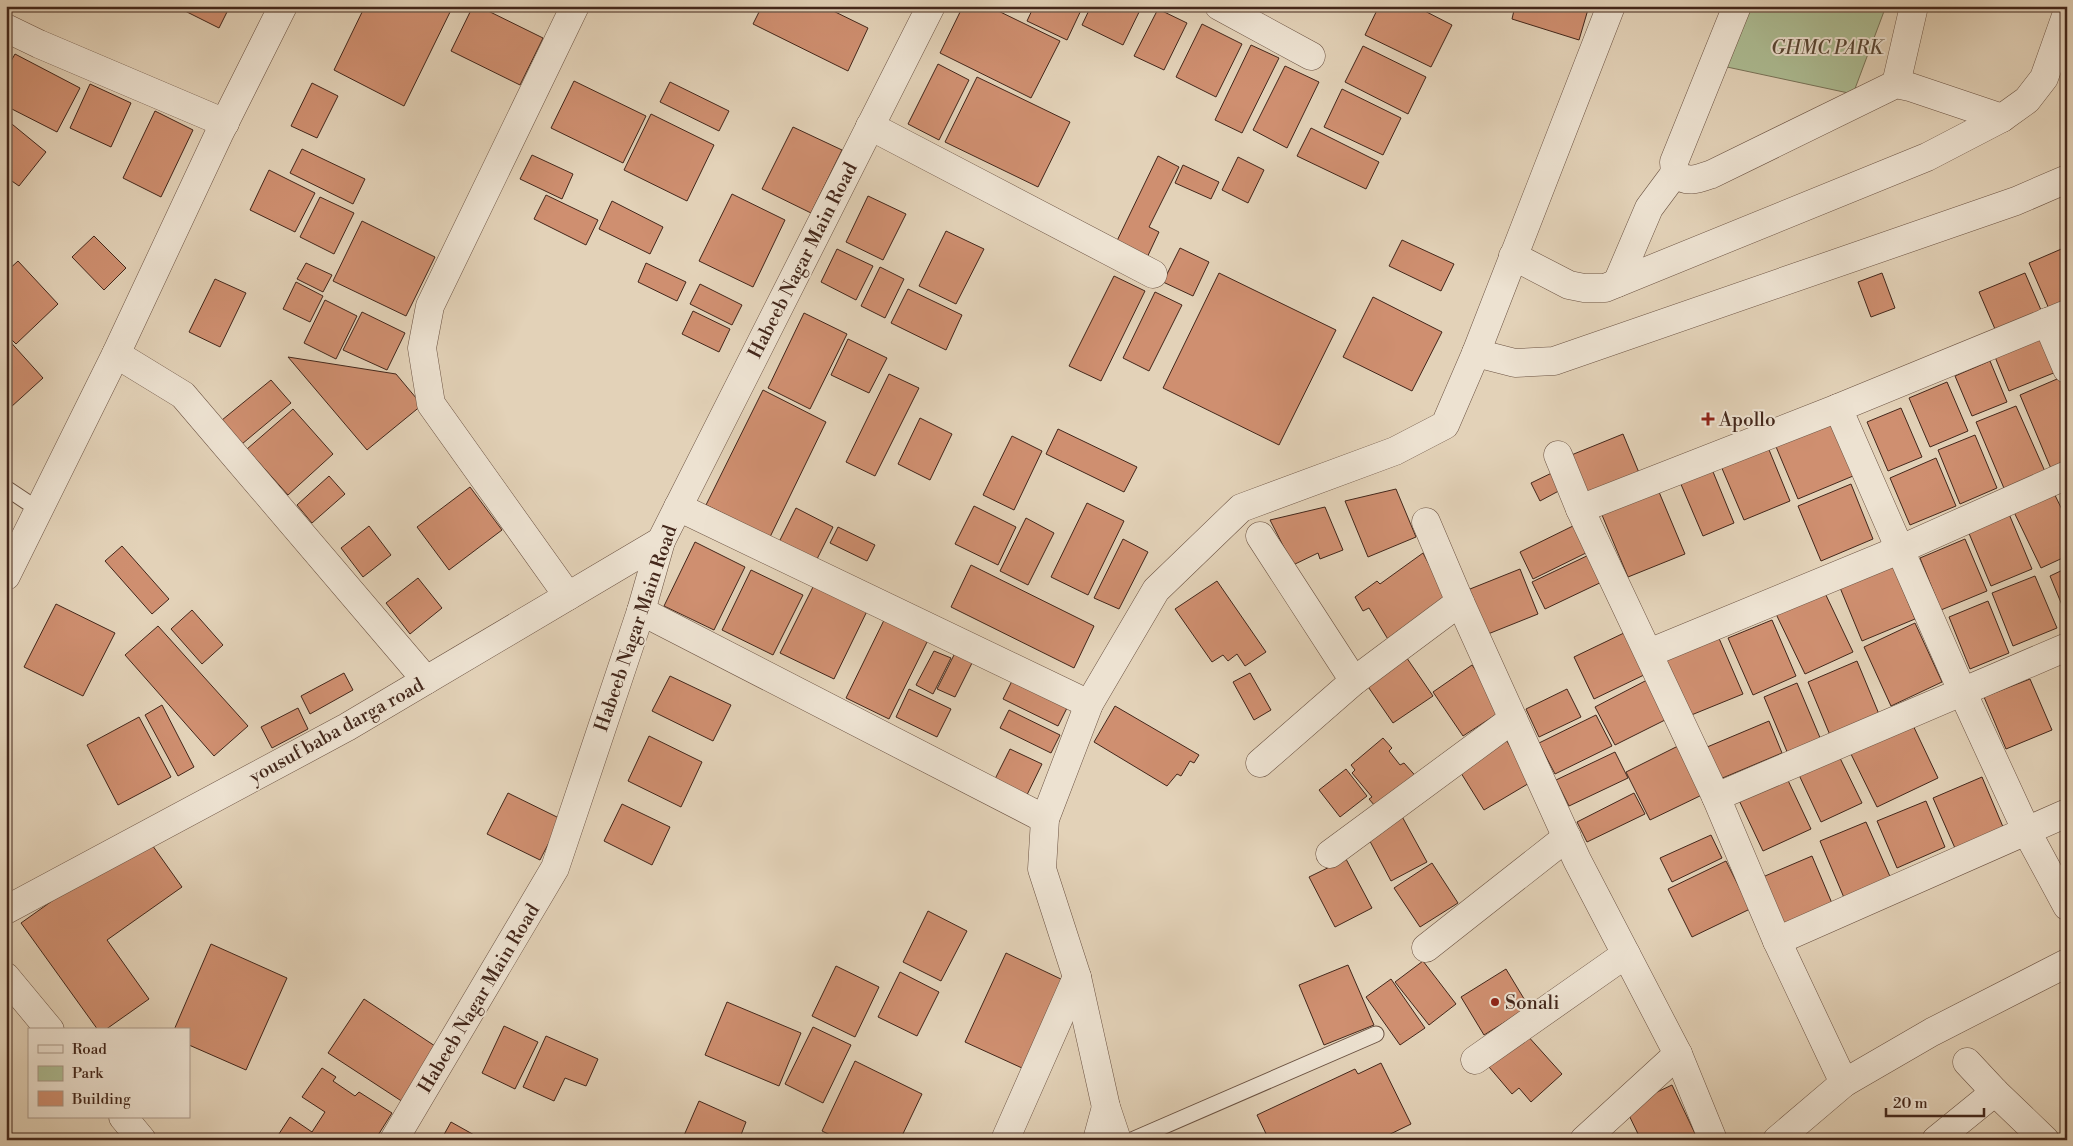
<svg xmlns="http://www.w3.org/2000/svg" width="2073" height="1146" font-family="'Libre Bodoni',serif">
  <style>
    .green { fill: #adbd94; stroke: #787258 }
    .building { fill: #cf8f70; stroke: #43271b }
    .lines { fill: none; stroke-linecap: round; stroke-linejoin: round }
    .service-casing { stroke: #6b5242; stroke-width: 17 }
    .minor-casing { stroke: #6b5242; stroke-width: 29 }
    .tertiary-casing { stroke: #6b5242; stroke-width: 29 }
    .service { stroke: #ede2d1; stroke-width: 15 }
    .minor { stroke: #ede2d1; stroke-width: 28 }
    .tertiary { stroke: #ede2d1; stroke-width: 28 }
    .poi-dot { fill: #8f2418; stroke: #ede2d1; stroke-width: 2 }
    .labels { text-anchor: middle; stroke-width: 4; stroke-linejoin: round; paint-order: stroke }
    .park-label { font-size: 19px; font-style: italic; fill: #584533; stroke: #ede2d1 }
    .street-label { font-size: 19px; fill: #43271b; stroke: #ede2d1 }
    .poi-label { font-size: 19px; fill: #43271b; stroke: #ede2d1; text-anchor: start }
  </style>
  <rect width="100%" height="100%" fill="#e3d2b8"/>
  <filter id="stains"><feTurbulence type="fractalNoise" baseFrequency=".004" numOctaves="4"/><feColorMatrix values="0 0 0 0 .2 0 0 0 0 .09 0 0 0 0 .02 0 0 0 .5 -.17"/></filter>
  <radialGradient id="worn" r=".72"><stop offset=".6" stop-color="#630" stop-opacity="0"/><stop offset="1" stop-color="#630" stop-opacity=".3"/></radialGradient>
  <polygon class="green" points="1745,6 1886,6 1853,94 1727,67"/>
  <g class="building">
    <polygon points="175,6 230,6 219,28"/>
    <polygon points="365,6 453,6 404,106 334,70"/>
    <polygon points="473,6 478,6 543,38 520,85 451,51"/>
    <polygon points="762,6 823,6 868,28 848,71 753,24"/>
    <polygon points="963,6 988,6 1060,41 1031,98 940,53"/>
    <polygon points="1034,6 1083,6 1067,40 1027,21"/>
    <polygon points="1091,6 1142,6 1123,45 1082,25"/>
    <polygon points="1379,6 1415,6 1452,25 1431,67 1365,35"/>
    <polygon points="1515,6 1589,6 1579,40 1512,19"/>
    <polygon points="1158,9 1187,23 1164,70 1134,56"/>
    <polygon points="1202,24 1242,44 1216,97 1176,77"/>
    <polygon points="1251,45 1279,58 1242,133 1215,120"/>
    <polygon points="1363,46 1426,77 1408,114 1345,82"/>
    <polygon points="15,54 80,88 57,132 6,106 6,70"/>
    <polygon points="938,64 969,80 939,140 908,124"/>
    <polygon points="1285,66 1319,82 1287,148 1253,130"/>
    <polygon points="977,77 1070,122 1038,187 945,142"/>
    <polygon points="574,81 646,116 623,163 551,128"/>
    <polygon points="670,82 729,111 719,131 660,102"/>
    <polygon points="312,83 338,96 317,138 291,126"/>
    <polygon points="90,84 131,103 111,147 70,128"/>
    <polygon points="1342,89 1401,118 1383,155 1324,127"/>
    <polygon points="155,111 193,130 161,197 123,178"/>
    <polygon points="651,114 714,145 687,201 624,170"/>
    <polygon points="7,120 46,152 19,186 6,177"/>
    <polygon points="793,127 842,150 811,213 762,189"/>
    <polygon points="1311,128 1379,162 1366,189 1297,156"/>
    <polygon points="302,149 365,179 353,204 290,173"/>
    <polygon points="532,155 573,174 562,199 520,179"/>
    <polygon points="1158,156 1179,167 1149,227 1159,232 1144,264 1113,249"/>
    <polygon points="1238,157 1264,170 1248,203 1222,190"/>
    <polygon points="1183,165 1219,182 1211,199 1175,183"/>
    <polygon points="269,170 315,193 295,232 250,210"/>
    <polygon points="732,194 785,220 753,287 699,261"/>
    <polygon points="546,195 598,220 586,245 534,219"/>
    <polygon points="868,196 906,214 883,260 846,242"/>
    <polygon points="320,197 354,213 334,254 300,237"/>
    <polygon points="612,201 663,227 650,254 599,229"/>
    <polygon points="362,221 435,257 406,316 333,281"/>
    <polygon points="946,231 984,249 956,304 919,286"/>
    <polygon points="94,236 126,268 104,290 72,257"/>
    <polygon points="1402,240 1454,264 1441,291 1389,266"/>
    <polygon points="2066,247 2067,312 2053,318 2029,263"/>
    <polygon points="1180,248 1209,262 1193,296 1163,282"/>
    <polygon points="837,249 873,266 856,300 821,282"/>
    <polygon points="18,261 58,304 16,344 6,334 6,272"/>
    <polygon points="306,263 332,275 323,292 297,279"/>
    <polygon points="646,263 686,282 677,301 638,282"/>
    <polygon points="880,267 904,279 885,318 861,306"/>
    <polygon points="1219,273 1336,330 1279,445 1163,388"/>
    <polygon points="1882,273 1895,308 1871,317 1858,282"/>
    <polygon points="2025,273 2044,317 1998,336 1979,292"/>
    <polygon points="1114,276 1145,291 1101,381 1069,366"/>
    <polygon points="215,279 246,293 220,347 189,332"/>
    <polygon points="296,282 323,296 310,322 283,309"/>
    <polygon points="700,284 742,305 732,325 690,304"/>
    <polygon points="908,289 962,315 946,350 891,323"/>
    <polygon points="1155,292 1182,305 1149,371 1123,358"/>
    <polygon points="1373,297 1442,332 1412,391 1343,357"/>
    <polygon points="325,300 357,316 336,359 304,343"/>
    <polygon points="693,311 730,329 719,352 682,334"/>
    <polygon points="362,312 405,333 387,370 343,350"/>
    <polygon points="804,313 847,334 810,409 768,388"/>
    <polygon points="2046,335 2061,370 2009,391 1995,357"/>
    <polygon points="6,337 43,378 11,407 6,401"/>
    <polygon points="848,339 887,358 869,393 831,375"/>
    <polygon points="288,357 396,374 422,405 367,450"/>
    <polygon points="1990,361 2007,402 1972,416 1955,376"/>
    <polygon points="889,374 919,388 875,476 846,462"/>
    <polygon points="2064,376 2067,384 2067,464 2052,471 2020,395"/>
    <polygon points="271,380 291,403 242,444 222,420"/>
    <polygon points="1947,382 1968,431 1930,447 1909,398"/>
    <polygon points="763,390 826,422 770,537 706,505"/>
    <polygon points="2016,406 2047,476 2006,493 1976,422"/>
    <polygon points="1901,408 1922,457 1888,471 1867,422"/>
    <polygon points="293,409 333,454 288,495 247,449"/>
    <polygon points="920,418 952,434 930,480 898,464"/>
    <polygon points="1830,419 1853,476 1798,499 1774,442"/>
    <polygon points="1058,429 1137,467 1124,492 1046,454"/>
    <polygon points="1623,434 1642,480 1584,504 1564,458"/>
    <polygon points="1975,435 1997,488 1960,504 1938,450"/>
    <polygon points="1012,436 1042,451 1014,510 983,495"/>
    <polygon points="1765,440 1790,501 1744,520 1718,459"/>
    <polygon points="1936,458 1956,506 1910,525 1890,478"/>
    <polygon points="1709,462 1734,523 1703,536 1677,475"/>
    <polygon points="1560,469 1568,486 1540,501 1531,483"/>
    <polygon points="329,476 345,494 312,523 297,505"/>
    <polygon points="1851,484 1873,539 1821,561 1798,506"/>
    <polygon points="470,487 502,530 449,570 417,527"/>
    <polygon points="1396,489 1416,537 1368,557 1345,501"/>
    <polygon points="2052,489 2067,520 2067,556 2041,568 2012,508"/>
    <polygon points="1659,492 1685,554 1628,577 1602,515"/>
    <polygon points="1087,503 1124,521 1088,595 1051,577"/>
    <polygon points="974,506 1016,527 998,565 955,544"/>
    <polygon points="1325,507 1343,550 1320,559 1318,553 1293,565 1270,520"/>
    <polygon points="796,508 833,527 815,563 778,544"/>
    <polygon points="2009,514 2032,569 1991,586 1968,531"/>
    <polygon points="1026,518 1054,533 1028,585 1000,571"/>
    <polygon points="1577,524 1590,551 1533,579 1520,552"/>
    <polygon points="369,526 391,555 363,577 341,548"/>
    <polygon points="838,527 875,545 867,561 830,543"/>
    <polygon points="1123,539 1148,552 1119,609 1094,598"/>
    <polygon points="1965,539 1987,591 1941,610 1920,558"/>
    <polygon points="695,542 745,567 714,630 664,606"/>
    <polygon points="122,546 169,599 152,614 105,561"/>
    <polygon points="1423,553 1447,599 1389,641 1369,608 1363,611 1355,597 1377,581 1380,584"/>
    <polygon points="1593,553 1606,580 1545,609 1532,582"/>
    <polygon points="1889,556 1915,619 1862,641 1836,578"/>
    <polygon points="971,565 1094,626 1074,668 951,607"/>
    <polygon points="2067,568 2067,609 2064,610 2050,576"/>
    <polygon points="1520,569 1538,614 1483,636 1465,591"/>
    <polygon points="751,570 803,595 773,655 722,630"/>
    <polygon points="2035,576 2057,628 2013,646 1992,593"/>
    <polygon points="418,578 442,608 410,634 386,603"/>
    <polygon points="816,581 869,607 834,679 780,653"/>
    <polygon points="1217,581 1266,652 1245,666 1237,654 1228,661 1223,655 1212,662 1175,609"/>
    <polygon points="1824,591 1853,652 1805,674 1776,614"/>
    <polygon points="1988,601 2009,653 1970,669 1949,617"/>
    <polygon points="56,604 115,633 83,696 24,667"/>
    <polygon points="192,610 223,645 202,664 171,629"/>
    <polygon points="887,614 930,636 889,719 846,698"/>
    <polygon points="1772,620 1796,676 1753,695 1728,638"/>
    <polygon points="1915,623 1942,682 1891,706 1864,647"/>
    <polygon points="158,626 248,726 214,756 125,655"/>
    <polygon points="1626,632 1646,674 1594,699 1574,657"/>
    <polygon points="1718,636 1743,694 1684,718 1659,661"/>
    <polygon points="957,649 975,657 955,697 937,689"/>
    <polygon points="934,651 951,658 933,694 916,685"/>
    <polygon points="1402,651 1433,696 1393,723 1362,678"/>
    <polygon points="1857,661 1881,719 1832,740 1808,682"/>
    <polygon points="1472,665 1503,710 1463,736 1433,692"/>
    <polygon points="344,673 353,690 310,714 301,696"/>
    <polygon points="1250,673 1271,710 1254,720 1233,682"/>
    <polygon points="670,676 731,705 713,741 652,711"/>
    <polygon points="1014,677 1069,704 1058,726 1003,699"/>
    <polygon points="2030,679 2052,730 2006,749 1984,697"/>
    <polygon points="1647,680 1667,719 1615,745 1595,707"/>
    <polygon points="1797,683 1821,740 1788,754 1764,697"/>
    <polygon points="909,689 951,709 937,737 896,717"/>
    <polygon points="1567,689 1581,717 1539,737 1526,709"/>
    <polygon points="162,705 194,767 178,776 145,715"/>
    <polygon points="1115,706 1199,755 1194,763 1190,761 1181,776 1177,774 1167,786 1094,742"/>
    <polygon points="298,708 308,729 272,748 261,727"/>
    <polygon points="1009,710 1060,735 1051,753 1000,728"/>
    <polygon points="1596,715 1612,746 1555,774 1539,743"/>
    <polygon points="139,717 171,777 118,805 87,745"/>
    <polygon points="1910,719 1938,778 1877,807 1848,748"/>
    <polygon points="1769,721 1782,753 1713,782 1700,750"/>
    <polygon points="649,736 702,762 681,807 628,781"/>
    <polygon points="1504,736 1531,782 1484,810 1456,765"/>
    <polygon points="1383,738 1392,748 1389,751 1400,765 1404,763 1420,781 1381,813 1369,799 1372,797 1352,773 1355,770 1351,765"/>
    <polygon points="1682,744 1706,793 1650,820 1626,772"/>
    <polygon points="1010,749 1042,764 1024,801 992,785"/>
    <polygon points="1615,752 1628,778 1569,806 1556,780"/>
    <polygon points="1839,756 1862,803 1821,822 1799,775"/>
    <polygon points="1346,769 1367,796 1340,817 1319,790"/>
    <polygon points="1784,772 1811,829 1763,851 1736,794"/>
    <polygon points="1982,777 2006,834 1958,855 1933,798"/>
    <polygon points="508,793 561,819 540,860 487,834"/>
    <polygon points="1634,793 1645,814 1587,842 1577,822"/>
    <polygon points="1926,801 1945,847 1897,868 1877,821"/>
    <polygon points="622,804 670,827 652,865 604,841"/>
    <polygon points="1399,811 1427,862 1391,881 1364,830"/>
    <polygon points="1866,822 1892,881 1845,900 1820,841"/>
    <polygon points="145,835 182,887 107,940 149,999 105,1030 98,1030 21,923"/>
    <polygon points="1711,835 1722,858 1672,882 1660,858"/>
    <polygon points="1812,856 1834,908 1780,930 1758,879"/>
    <polygon points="1346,859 1372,908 1335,927 1309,877"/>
    <polygon points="1726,861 1750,909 1692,937 1668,889"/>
    <polygon points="1432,863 1458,903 1420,927 1394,888"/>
    <polygon points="928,911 967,931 941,981 903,962"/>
    <polygon points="211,944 287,978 246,1070 189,1045 189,1030 174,1030"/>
    <polygon points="1006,953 1063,980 1022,1068 965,1042"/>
    <polygon points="1423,961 1456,1004 1429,1025 1395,982"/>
    <polygon points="1348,965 1374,1025 1324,1045 1299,985"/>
    <polygon points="836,966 879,987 855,1037 812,1016"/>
    <polygon points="1506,969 1529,1007 1484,1035 1461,997"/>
    <polygon points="900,972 939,992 917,1036 878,1017"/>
    <polygon points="1391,979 1425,1028 1400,1045 1366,997"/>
    <polygon points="364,999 438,1048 403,1102 328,1053"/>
    <polygon points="727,1002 801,1033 779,1086 705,1055"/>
    <polygon points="504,1026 538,1042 515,1089 482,1073"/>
    <polygon points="813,1027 851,1045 823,1103 785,1084"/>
    <polygon points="1526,1034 1562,1074 1531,1102 1519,1088 1512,1094 1489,1067"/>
    <polygon points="546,1036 598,1059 586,1086 565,1078 554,1101 523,1087"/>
    <polygon points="855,1061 922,1094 900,1140 840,1140 822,1131"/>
    <polygon points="1381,1063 1411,1124 1378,1140 1269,1140 1257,1115 1355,1069 1358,1074"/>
    <polygon points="322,1068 336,1077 333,1081 355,1096 359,1092 392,1113 375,1140 275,1140 290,1117 312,1132 325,1112 302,1097"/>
    <polygon points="1672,1085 1698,1140 1641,1140 1625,1107"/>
    <polygon points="699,1101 746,1122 739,1140 682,1140"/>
    <polygon points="451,1122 476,1136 474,1140 441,1140"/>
  </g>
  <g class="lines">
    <defs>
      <g id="service">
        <polyline points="6,488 39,510"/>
        <polyline points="1132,1140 1376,1034"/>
      </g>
      <g id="minor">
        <polyline points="1219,6 1311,56"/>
        <path d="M1737,6L1674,162L1675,173C1687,184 1698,179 1712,174L1896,84L1910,87L2002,118"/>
        <polyline points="6,28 39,44 225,123"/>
        <polyline points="1896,84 1914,6"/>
        <polyline points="870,126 1153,274"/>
        <polyline points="1513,256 1569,285 1584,288 1605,288 1927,157 2002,118 2027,100 2044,78 2067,13"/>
        <polyline points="1617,283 1649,208 1675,173"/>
        <polyline points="2067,314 1838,408 1962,691 2027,832 2067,906"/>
        <polyline points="2047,322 2067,369"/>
        <polyline points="1476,353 1515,363 1554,361 2016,201 2067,179"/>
        <polyline points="116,354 183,395 426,680"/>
        <polyline points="1558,455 1580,509 1716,797 1777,941 1844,1083"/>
        <polyline points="678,507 1089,704"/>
        <polyline points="1580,509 1838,408"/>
        <polyline points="1426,522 1460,602 1577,860 1678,1054 1713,1140"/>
        <polyline points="1260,536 1354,681"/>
        <polyline points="568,596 431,404 422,348 430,306 575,6"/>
        <polyline points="641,611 1045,819"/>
        <polyline points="1649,653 1901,549 2067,475"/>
        <polyline points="1260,763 1354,681 1460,602"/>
        <polyline points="1716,797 2067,647"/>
        <polyline points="1330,854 1513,719"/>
        <polyline points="6,910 347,727 661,541"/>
        <polyline points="1777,941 2067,813"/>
        <polyline points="1426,948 1567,837"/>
        <polyline points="6,977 50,1030"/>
        <polyline points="1475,1060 1626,954"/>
        <polyline points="1967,1062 1995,1092 2045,1140"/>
        <polyline points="123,1117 142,1140"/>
        <polyline points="394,1140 555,868 641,611 661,541 931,6"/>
        <polyline points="1005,1140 1077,977"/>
        <polyline points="1097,1140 1106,1107"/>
        <polyline points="1584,1140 1678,1054"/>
        <polyline points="1777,1140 1844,1083 1932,1032 2067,963"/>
        <polyline points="1936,1140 1995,1092"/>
      </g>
      <g id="tertiary">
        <polyline points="6,576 116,354 219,134 283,6"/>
        <polyline points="1117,1140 1106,1107 1077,977 1042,869 1045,819 1089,704 1156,590 1241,508 1395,451 1445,425 1476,353 1611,6"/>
      </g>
    </defs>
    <use href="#service" class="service-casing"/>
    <use href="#minor" class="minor-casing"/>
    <use href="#tertiary" class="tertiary-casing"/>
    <use href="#service" class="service"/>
    <use href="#minor" class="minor"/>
    <use href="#tertiary" class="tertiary"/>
  </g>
  <g class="poi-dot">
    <path d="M1705.5 411.5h5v5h5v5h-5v5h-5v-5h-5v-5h5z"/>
    <circle cx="1495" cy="1002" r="5"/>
  </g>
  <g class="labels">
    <g class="park-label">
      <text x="1827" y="54">GHMC PARK</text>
    </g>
    <g class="street-label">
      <text transform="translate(802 260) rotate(-63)" y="7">Habeeb Nagar Main Road</text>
      <text transform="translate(635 628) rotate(-71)" y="7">Habeeb Nagar Main Road</text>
      <text transform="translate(336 730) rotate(-29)" y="7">yousuf baba darga road</text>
      <text transform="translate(478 998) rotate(-59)" y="7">Habeeb Nagar Main Road</text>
    </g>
    <g class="poi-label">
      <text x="1719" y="426">Apollo</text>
      <text x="1505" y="1009">Sonali</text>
    </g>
  </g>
  <rect width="2073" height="1146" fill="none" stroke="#e3d2b8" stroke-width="25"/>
  <rect x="8" y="8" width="2058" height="1131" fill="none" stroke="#43271b" stroke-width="2.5"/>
  <rect x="12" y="12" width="2048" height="1121" fill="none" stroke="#43271b"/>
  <rect x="28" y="1028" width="162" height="90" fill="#ede2d1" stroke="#a99788"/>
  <rect x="38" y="1045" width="25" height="8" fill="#ede2d1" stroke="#a99788"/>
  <text x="72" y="1054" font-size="15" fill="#43271b">Road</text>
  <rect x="38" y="1066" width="25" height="15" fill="#adbd94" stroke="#a99788"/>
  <text x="72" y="1078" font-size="15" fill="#43271b">Park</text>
  <rect x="38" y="1091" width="25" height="15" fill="#cf8f70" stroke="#a99788"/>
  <text x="72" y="1104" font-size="15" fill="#43271b">Building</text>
  <path d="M1886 1108v8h98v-8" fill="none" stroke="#43271b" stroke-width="2.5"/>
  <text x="1893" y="1108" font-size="15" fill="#43271b" stroke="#ede2d1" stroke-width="4" paint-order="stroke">20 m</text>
  <rect width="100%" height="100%" filter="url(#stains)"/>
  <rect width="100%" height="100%" fill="url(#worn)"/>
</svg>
